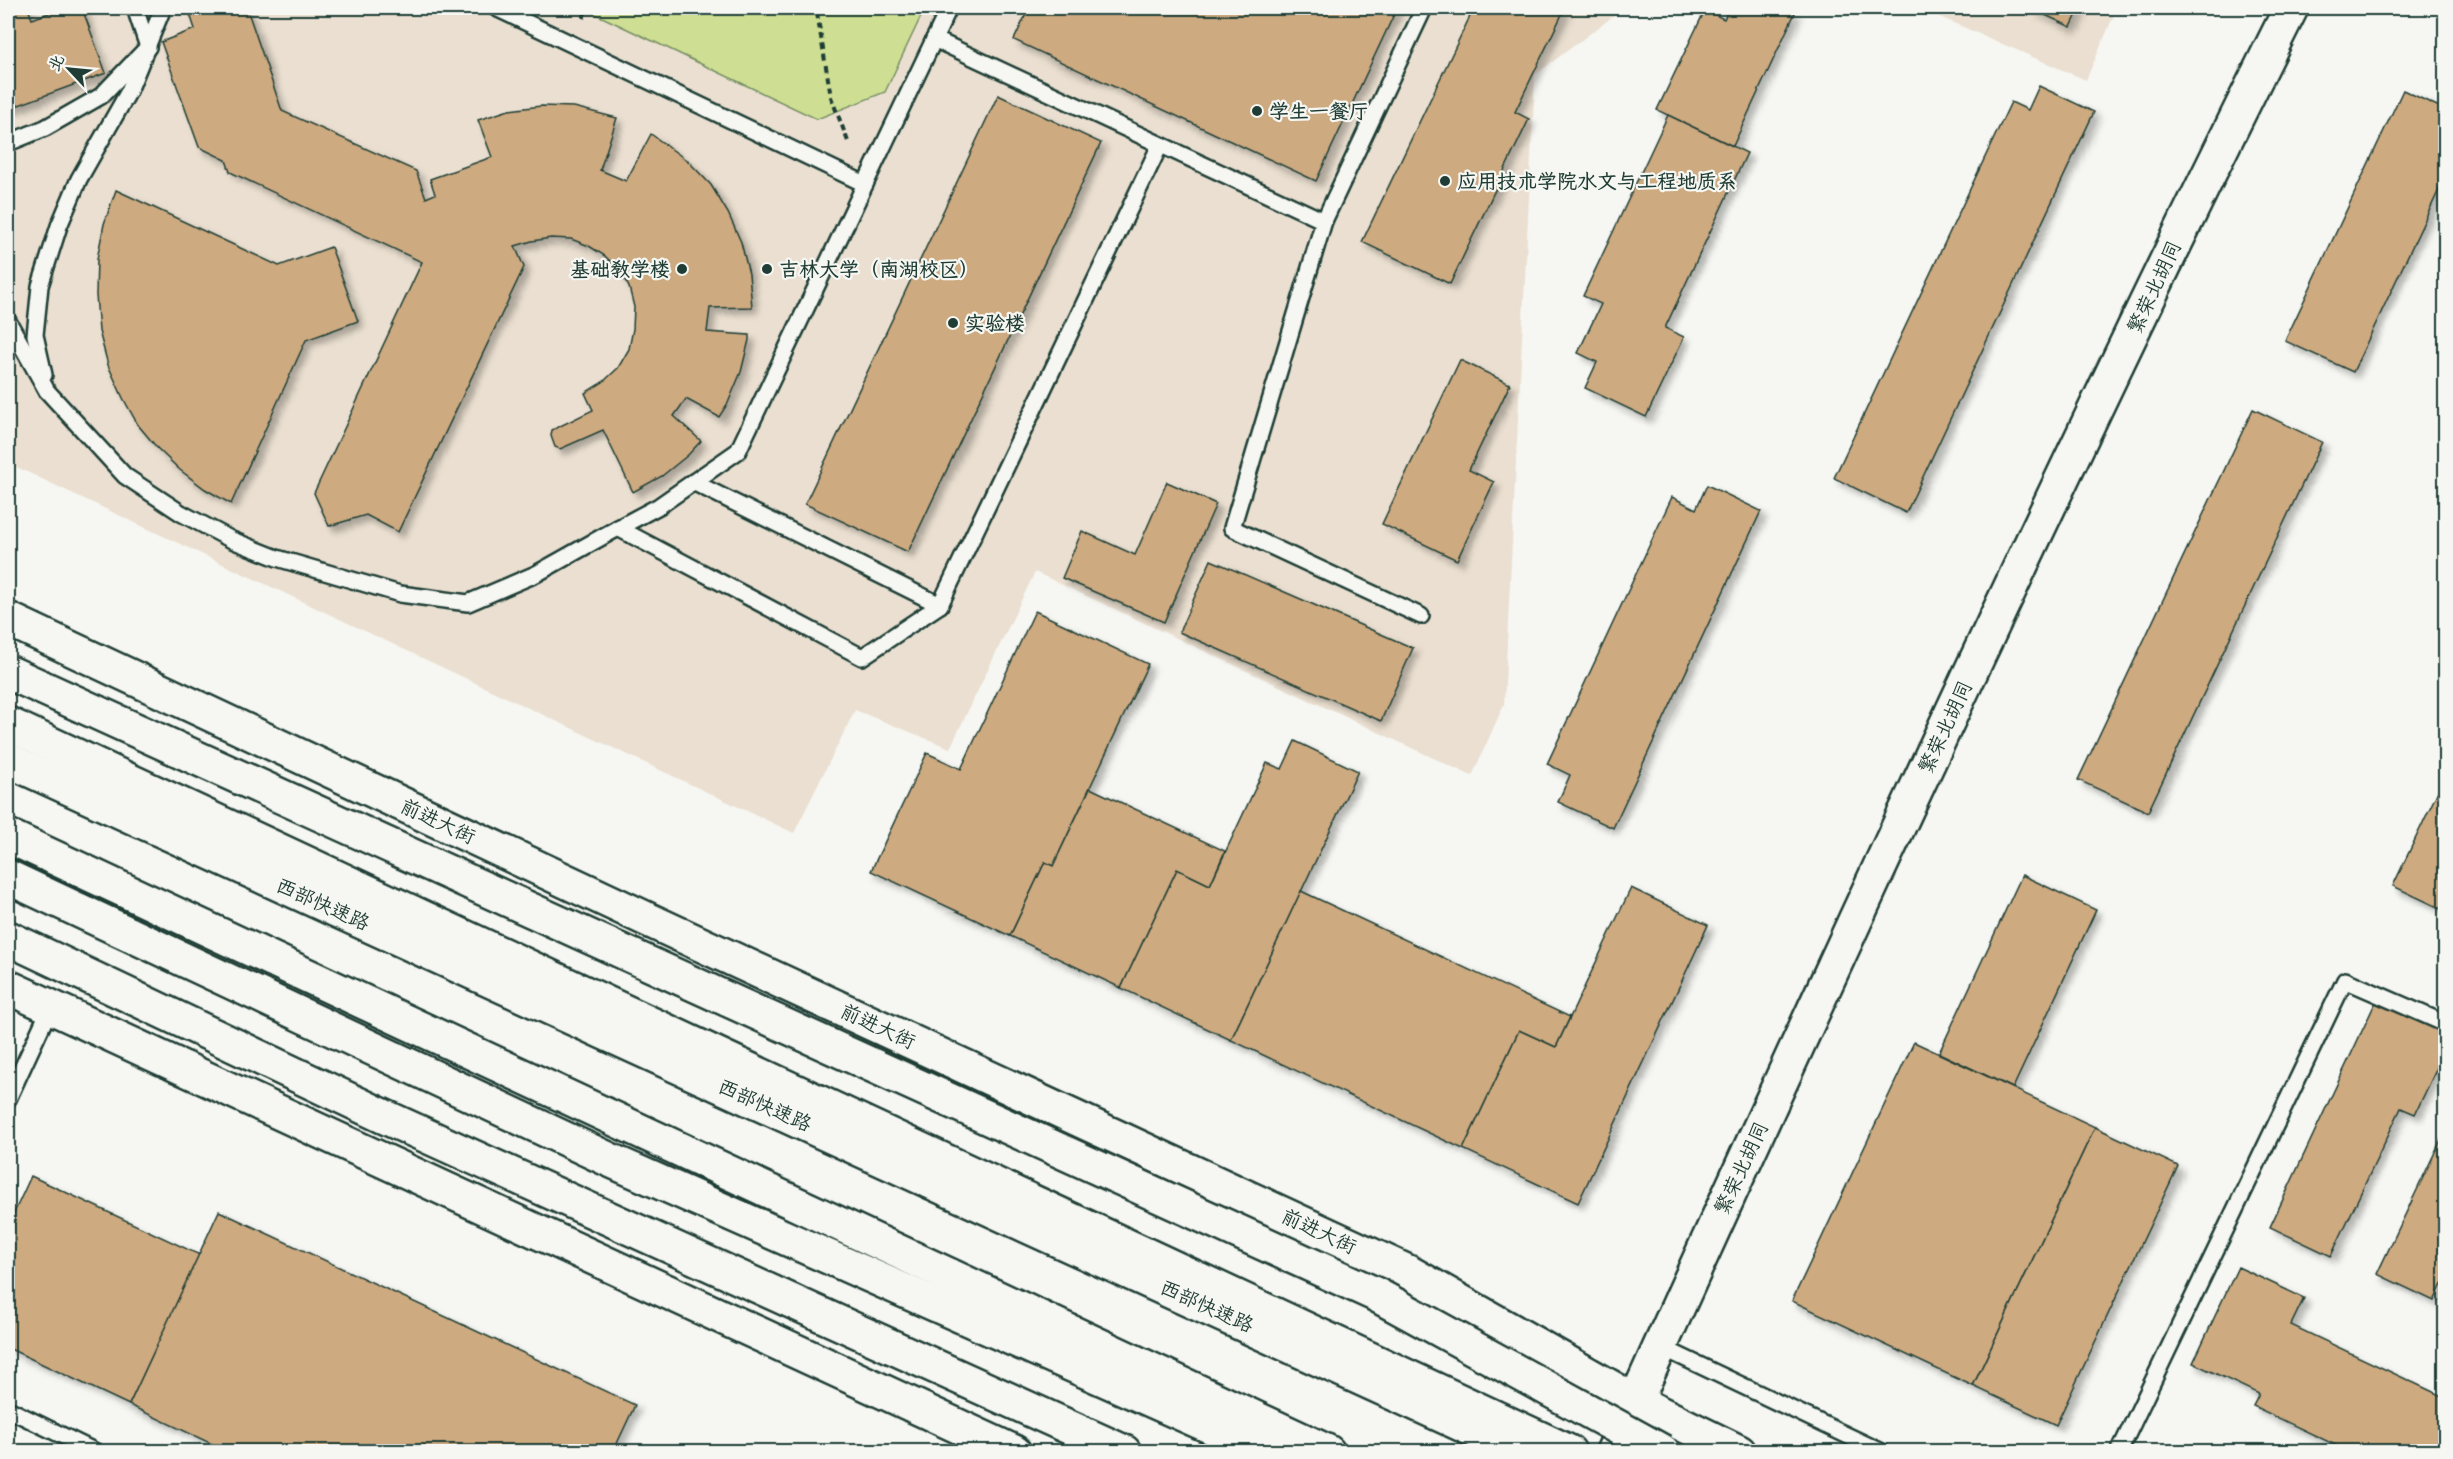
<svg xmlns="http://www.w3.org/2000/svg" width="2453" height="1459" font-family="'Gochi Hand','LXGW WenKai TC',sans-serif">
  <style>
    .built { fill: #eadfd0 }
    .green { fill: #cedf93; stroke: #768e64; stroke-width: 1.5 }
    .building { fill: #ceaa80; stroke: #1f3d34; stroke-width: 1.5; filter: url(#shadow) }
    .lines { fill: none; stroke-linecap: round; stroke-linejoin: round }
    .lane-casing { stroke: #1f3d34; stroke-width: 20 }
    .secondary-casing { stroke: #1f3d34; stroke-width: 38 }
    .primary-casing { stroke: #1f3d34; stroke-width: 38 }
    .highway-casing { stroke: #1f3d34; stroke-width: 38 }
    .path { stroke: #1f3d34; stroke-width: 4; stroke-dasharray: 6 4.5; stroke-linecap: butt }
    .lane { stroke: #f6f6f2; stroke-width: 15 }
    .secondary { stroke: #f6f6f2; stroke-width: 33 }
    .primary { stroke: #f6f6f2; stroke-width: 33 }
    .highway { stroke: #f6f6f2; stroke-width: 33 }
    .highway-bridge-casing { stroke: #1f3d34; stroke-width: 38; stroke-linecap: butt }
    .highway-bridge { stroke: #f6f6f2; stroke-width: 33 }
    .poi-dot { fill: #1f3d34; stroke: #f6f6f2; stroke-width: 2 }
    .labels { text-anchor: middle; stroke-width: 4.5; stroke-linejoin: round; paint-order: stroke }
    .poi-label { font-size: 20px; font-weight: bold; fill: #1f3d34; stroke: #f6f6f2; text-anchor: start }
    .street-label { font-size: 20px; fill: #1f3d34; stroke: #f6f6f2 }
  </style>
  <defs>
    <filter id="shadow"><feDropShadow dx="5.5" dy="5.5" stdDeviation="3" flood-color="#0004"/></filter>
  </defs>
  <rect width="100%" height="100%" fill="#f6f6f2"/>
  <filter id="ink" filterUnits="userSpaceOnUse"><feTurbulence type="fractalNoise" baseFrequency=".0167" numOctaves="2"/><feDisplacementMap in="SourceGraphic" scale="12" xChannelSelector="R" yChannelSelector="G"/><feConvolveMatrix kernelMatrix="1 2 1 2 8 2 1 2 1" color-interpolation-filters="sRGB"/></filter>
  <g filter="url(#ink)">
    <g class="built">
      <polygon points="8,8 1624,8 1535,75 1504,704 1472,776 1035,572 950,748 855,710 794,833 8,463"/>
      <polygon points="1919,8 2117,8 2086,80"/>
    </g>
    <polygon class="green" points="583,8 925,8 885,92 817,119"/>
    <g class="building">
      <polygon points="8,8 28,8 32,19 63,8 82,8 106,73 8,109"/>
      <polygon points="188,8 247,9 282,111 416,171 426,198 435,194 430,179 492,157 478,120 509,110 541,106 574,107 617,118 600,170 626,181 651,134 689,162 711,185 728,213 741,242 749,274 752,307 710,308 707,332 749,335 749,340 741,372 728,403 719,417 686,399 674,416 701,441 688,455 662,476 633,492 603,430 560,449 555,447 551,436 552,430 593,410 585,393 603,382 618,368 629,349 633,329 634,307 629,287 619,270 605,256 589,246 571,239 551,238 532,241 515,246 524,267 398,532 366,515 329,526 314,493 422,262 230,172 226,160 199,147 161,42 195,29"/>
      <polygon points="1029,8 1397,8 1316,181 1014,40"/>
      <polygon points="1474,8 1565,8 1515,112 1529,119 1450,284 1362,242"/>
      <polygon points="1729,8 1782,8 1795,13 1733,146 1657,110 1705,10 1724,19"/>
      <polygon points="2030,8 2080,8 2071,27"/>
      <polygon points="2039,86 2094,112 1906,513 1834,478 2011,102 2028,110"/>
      <polygon points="2403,90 2446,110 2446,175 2353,372 2285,341"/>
      <polygon points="998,95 1101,143 908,552 805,504"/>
      <polygon points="1668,115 1747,153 1665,328 1684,337 1646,417 1585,388 1597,362 1578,353 1601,304 1583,296"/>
      <polygon points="116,190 279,266 331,247 358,321 306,340 231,504 205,489 180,470 158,449 138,425 123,398 108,365 99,331 96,295 97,259 104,224"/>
      <polygon points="1460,360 1510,384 1469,470 1494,482 1457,560 1382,524"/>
      <polygon points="2253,409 2322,442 2148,812 2078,780"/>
      <polygon points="1167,482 1216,504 1164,622 1062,578 1082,531 1135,555"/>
      <polygon points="1707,485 1761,511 1613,828 1558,802 1570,775 1547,764 1672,497 1696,509"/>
      <polygon points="1211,560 1413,648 1381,721 1179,632"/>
      <polygon points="1035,611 1148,664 1053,866 1045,862 1010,936 871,871 927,753 961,769"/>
      <polygon points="1295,741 1358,771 1231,1040 1121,988 1177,869 1210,885 1267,763 1282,769"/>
      <polygon points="2446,774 2446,911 2393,886"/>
      <polygon points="1090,788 1225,851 1210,885 1177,869 1121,988 1010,936 1045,862 1053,866"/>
      <polygon points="2022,875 2096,910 2013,1088 1939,1053"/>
      <polygon points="1631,888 1708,925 1578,1203 1463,1149 1519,1030 1556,1047"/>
      <polygon points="1301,891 1570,1017 1556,1047 1519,1030 1463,1149 1231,1040"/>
      <polygon points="2378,997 2446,1029 2446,1049 2415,1114 2401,1108 2331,1256 2270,1227"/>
      <polygon points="1914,1042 2095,1127 1973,1386 1792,1301"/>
      <polygon points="2095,1127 2178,1166 2056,1425 1973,1386"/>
      <polygon points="2446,1129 2446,1276 2434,1301 2377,1274"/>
      <polygon points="31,1176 200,1255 129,1405 8,1348 8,1226"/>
      <polygon points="219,1211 635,1405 613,1452 229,1452 129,1405"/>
      <polygon points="2238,1267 2304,1298 2291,1325 2446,1398 2446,1452 2350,1452 2253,1406 2259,1394 2193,1363"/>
    </g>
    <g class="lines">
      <defs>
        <g id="lane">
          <polyline points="496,8 865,184"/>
          <polyline points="934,39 1324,221 1232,528 1421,616"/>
          <polyline points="8,143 45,128 101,96 148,47 135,8"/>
          <polyline points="1324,221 1424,8"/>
          <polyline points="8,321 47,391 125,476 181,513 232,540 277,558 400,594 468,603 536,574 618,528 659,506 738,451 949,8"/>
          <polyline points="44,375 35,335 40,286 59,226 79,179 129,91 163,8"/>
          <polyline points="693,482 940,605 1160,145"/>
          <polyline points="618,528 862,657 940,605"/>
          <polyline points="8,1099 50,1008"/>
          <polyline points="1659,1346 1882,1452"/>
          <polyline points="8,1409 96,1452"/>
          <polyline points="2119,1452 2345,980 2446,1024"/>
        </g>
        <g id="secondary">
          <polyline points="8,619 653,922 1410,1273 1635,1401 1739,1452"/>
          <polyline points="8,987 1014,1452"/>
          <path d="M1613,1452C1693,1271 1776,1092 1859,912C1999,609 2142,306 2291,8"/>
        </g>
        <g id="primary">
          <polyline points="8,724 1569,1452"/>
          <polyline points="8,877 610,1160 1268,1452"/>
        </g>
        <g id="highway">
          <polyline points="8,760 1522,1452"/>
          <polyline points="8,836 1328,1452"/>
          <polyline points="8,938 383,1116 1124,1452"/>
        </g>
      </defs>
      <use href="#lane" class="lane-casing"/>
      <use href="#secondary" class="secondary-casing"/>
      <use href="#primary" class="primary-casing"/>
      <use href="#highway" class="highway-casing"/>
      <g class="path">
        <polyline points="808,8 817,13 831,97 849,144"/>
        <polyline points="817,13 822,8"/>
        <polyline points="583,18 587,8"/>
      </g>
      <use href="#lane" class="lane"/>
      <use href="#secondary" class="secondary"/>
      <use href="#primary" class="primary"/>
      <use href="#highway" class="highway"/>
      <defs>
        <polyline id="highway-bridge" points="8,672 1375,1294 1663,1452"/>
      </defs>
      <use href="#highway-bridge" class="highway-bridge-casing"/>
      <use href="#highway-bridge" class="highway-bridge"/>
    </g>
  </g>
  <g class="poi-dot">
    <circle cx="1257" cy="111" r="6"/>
    <circle cx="1445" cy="181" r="6"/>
    <circle cx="682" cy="269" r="6"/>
    <circle cx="767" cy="269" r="6"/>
    <circle cx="953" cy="323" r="6"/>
  </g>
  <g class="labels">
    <g class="poi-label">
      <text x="1269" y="118">学生一餐厅</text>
      <text x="1457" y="188">应用技术学院水文与工程地质系</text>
      <text x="670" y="276" text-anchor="end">基础教学楼</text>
      <text x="779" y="276">吉林大学（南湖校区）</text>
      <text x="965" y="330">实验楼</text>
    </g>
    <g class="street-label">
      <text transform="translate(2154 287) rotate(-65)" y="7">繁荣北胡同</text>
      <text transform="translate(1945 727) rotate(-65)" y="7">繁荣北胡同</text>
      <text transform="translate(438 821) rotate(25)" y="7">前进大街</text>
      <text transform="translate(323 904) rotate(24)" y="7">西部快速路</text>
      <text transform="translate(878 1026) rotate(25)" y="7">前进大街</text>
      <text transform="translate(765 1105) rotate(24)" y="7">西部快速路</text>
      <text transform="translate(1741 1168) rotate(-65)" y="7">繁荣北胡同</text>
      <text transform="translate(1319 1231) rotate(25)" y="7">前进大街</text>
      <text transform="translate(1207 1306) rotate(24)" y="7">西部快速路</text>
    </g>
  </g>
  <rect width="2453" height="1459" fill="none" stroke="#f6f6f2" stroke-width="30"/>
  <rect x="15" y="15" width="2423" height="1429" fill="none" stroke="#1f3d34" stroke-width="2" filter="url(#ink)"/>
  <g transform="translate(69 69) rotate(296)" stroke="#f6f6f2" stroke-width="4.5" paint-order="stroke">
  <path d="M0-4.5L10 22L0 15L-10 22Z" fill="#1f3d34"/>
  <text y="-9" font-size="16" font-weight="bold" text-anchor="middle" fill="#1f3d34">北</text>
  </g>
</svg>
